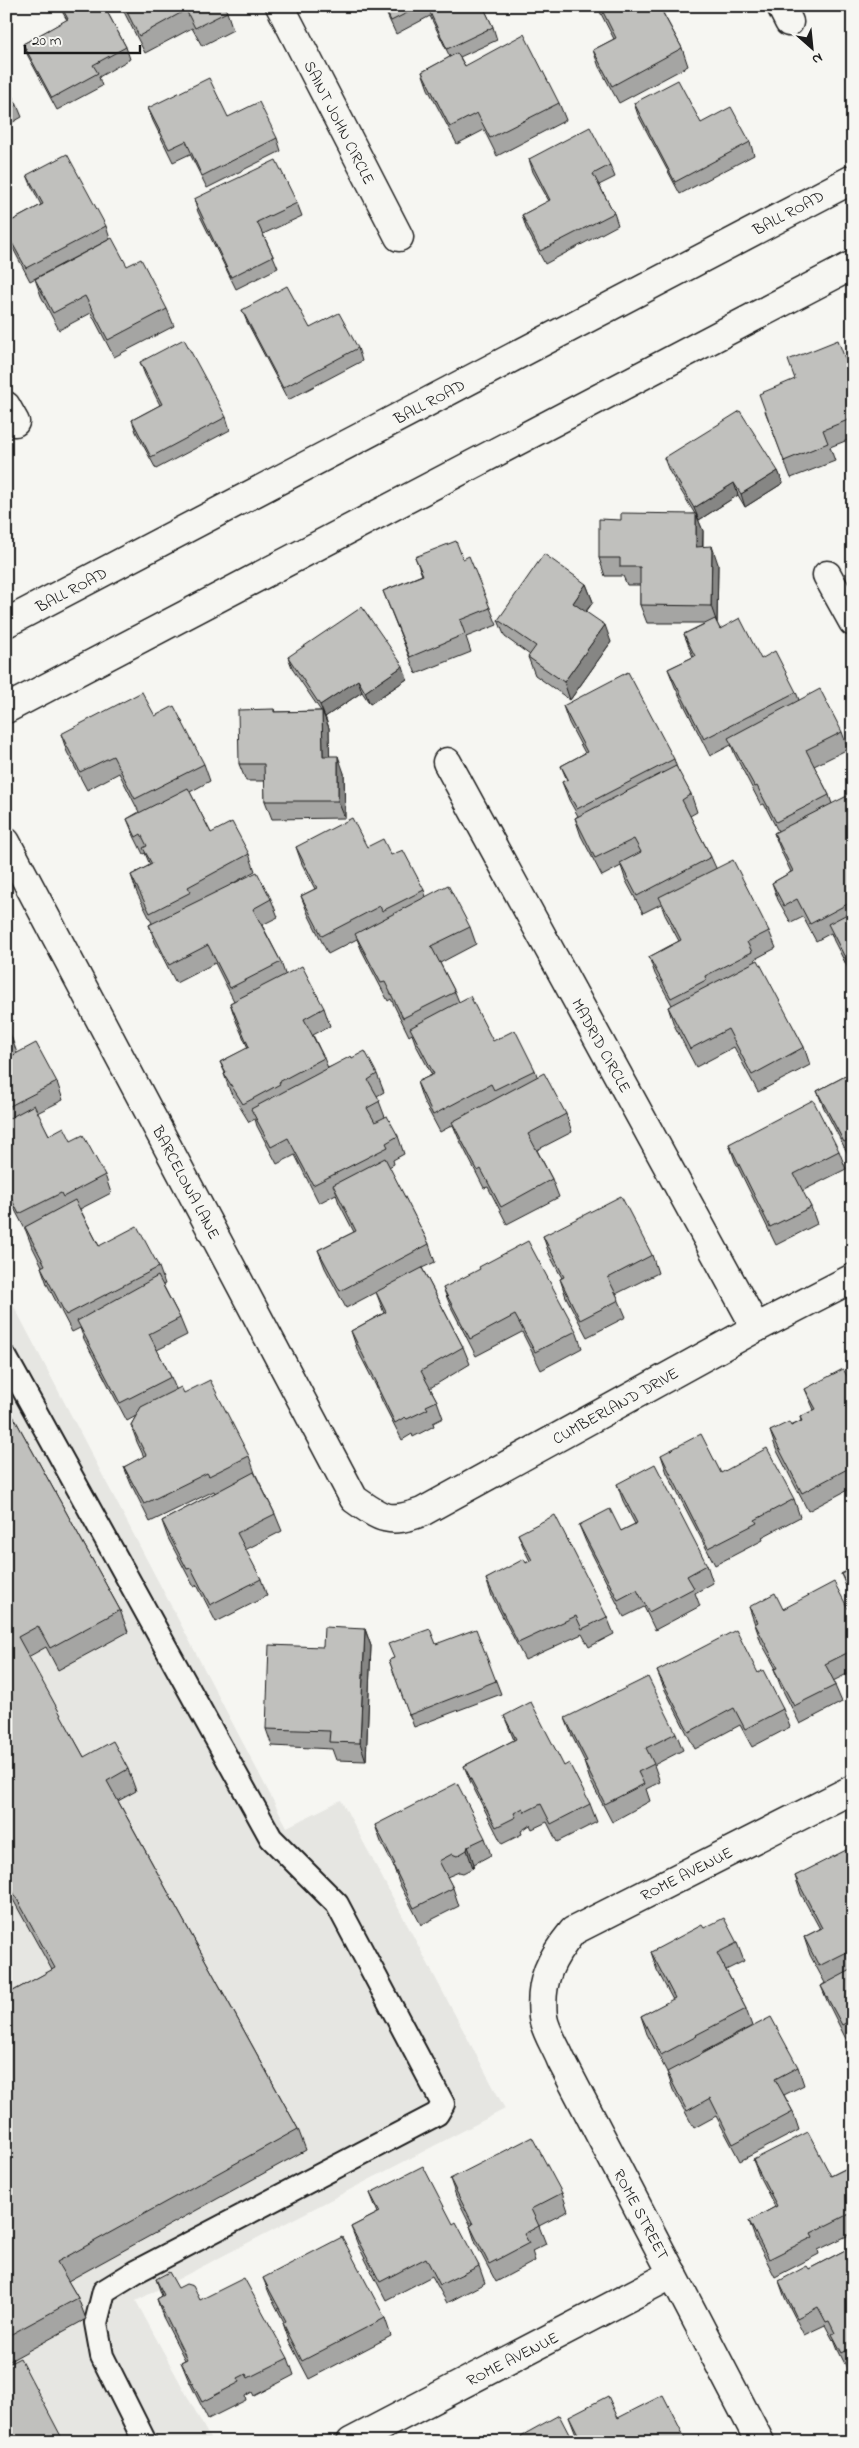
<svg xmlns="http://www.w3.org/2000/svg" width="859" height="2448" font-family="'Indie Flower',sans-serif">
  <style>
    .built { fill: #e6e6e2 }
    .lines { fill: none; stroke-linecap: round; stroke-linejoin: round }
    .service-casing { stroke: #1c1c1c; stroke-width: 26 }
    .minor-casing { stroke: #1c1c1c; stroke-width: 31 }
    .primary-casing { stroke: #1c1c1c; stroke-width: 31 }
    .service { stroke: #f6f6f2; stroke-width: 22 }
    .minor { stroke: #f6f6f2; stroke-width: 28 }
    .primary { stroke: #f6f6f2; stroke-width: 28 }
    .wall { fill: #a5a5a3; stroke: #1c1c1c }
    .shaded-wall { fill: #868684; stroke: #1c1c1c }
    .building { fill: #c0c0bd; stroke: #1c1c1c }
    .labels { text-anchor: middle; stroke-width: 4; stroke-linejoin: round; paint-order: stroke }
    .street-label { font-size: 16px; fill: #1c1c1c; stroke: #f6f6f2 }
  </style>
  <rect width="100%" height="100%" fill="#f6f6f2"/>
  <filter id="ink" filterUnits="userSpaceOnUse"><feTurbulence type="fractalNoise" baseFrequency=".02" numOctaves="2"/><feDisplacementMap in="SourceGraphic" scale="10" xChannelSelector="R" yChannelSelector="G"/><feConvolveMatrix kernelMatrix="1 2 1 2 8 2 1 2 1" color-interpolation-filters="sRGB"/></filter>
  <g filter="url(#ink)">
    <polygon class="built" points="6,1291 287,1827 341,1800 505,2109 136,2301 212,2442 6,2442"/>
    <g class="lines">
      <defs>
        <polyline id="service" points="6,1358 271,1838 337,1904 443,2104 437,2114 135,2272 104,2291 96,2323 102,2356 145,2442"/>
        <g id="minor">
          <polyline points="280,6 399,237"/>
          <polyline points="781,6 789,22"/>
          <polyline points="6,406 15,422"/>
          <polyline points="827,575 853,622"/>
          <polyline points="447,762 756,1328"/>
          <path d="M6,842L354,1499C382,1519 389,1524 422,1512L756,1328L853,1278"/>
          <polyline points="351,2442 673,2274"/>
          <path d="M760,2442L561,2060C556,2047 545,2031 543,2017C539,1980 551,1958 573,1931L853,1789"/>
        </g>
        <g id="primary">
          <polyline points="6,623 853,179"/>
          <polyline points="6,709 853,265"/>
        </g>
      </defs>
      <use href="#service" class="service-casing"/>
      <use href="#minor" class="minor-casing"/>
      <use href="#primary" class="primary-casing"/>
      <use href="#service" class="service"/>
      <use href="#minor" class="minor"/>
      <use href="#primary" class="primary"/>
    </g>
    <g class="wall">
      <polygon points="59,6 104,6 126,47 130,59 99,77 102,86 57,110 28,56 23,44 67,20"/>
      <polygon points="121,6 224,6 227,12 233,30 202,46 192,28 145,53"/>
      <polygon points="383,6 483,6 493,27 497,40 460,57 465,66 559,103 566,120 497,156 484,130 457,144 428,89 422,72 450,57 430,16 396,34"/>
      <polygon points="597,6 676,6 663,13 682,48 688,66 619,103 599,67 593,50 614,39"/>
      <polygon points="6,84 17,105 22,117 6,126"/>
      <polygon points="634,103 701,123 750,142 754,155 680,194 638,115"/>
      <polygon points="148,108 228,117 277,138 281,151 207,188 190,154 173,162 153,121"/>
      <polygon points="529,159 610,165 615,177 599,185 614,213 618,225 545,264 526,228 522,215 549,201 533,172"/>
      <polygon points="27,175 106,226 110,239 30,281 6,235 6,224 41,205 32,187"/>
      <polygon points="194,199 297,203 302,216 263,234 273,256 278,268 236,289 198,212"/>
      <polygon points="127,266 167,309 174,326 114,357 91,313 59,330 41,296 35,279"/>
      <polygon points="242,310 310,328 358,348 362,361 288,400 247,322"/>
      <polygon points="140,362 226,417 230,430 156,469 136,432 132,420 160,405 145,375"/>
      <polygon points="853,380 853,438 830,447 835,461 791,478 765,411"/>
      <polygon points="664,458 778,471 783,483 745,507 738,495 699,520 698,519 703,531 703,547 718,564 717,623 720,629 761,659 796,692 799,700 842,732 848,749 814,766 829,795 832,804 853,801 853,978 834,941 831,933 816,941 803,917 791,923 778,900 772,883 791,872 781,851 774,833 778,831 764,804 761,805 735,755 731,745 710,756 675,687 668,669 693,657 684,634 706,623 647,623 640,605 640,585 627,585 623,576 605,576 599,558 621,520 695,514 669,471"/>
      <polygon points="415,557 463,559 490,608 497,625 466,637 471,652 416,674 383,591 422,575"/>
      <polygon points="586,584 593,602 586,612 611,642 570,700 535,675 528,657 530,655 505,637 498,620"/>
      <polygon points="288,657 407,679 370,704 362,692 325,717 325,716 329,728 329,756 344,773 345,818 272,819 265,801 265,781 246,781 239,764 274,709 275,712 321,711 293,670"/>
      <polygon points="563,706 674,759 678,771 691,794 697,812 690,816 711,857 716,868 769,931 776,948 755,959 804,1047 810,1065 758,1092 734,1047 696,1067 674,1025 668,1007 672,1005 655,974 649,957 679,941 665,915 661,904 643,913 626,881 621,866 602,876 581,836 575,818 578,816 569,800 562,782 567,780 561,766 585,753 569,723"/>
      <polygon points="155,716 204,764 210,781 190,792 211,833 249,854 255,871 230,885 271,899 278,917 262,925 281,962 285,974 324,1008 330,1026 313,1035 324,1058 328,1068 352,1058 377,1074 384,1092 377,1096 385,1117 398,1136 404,1154 393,1160 394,1164 389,1167 429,1244 435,1262 422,1268 463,1347 470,1364 430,1388 437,1401 443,1418 433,1423 434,1426 413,1437 412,1434 402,1440 382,1401 376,1386 357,1349 351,1331 384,1313 376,1292 346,1308 325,1268 318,1250 354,1232 339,1203 336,1194 319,1203 295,1155 277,1164 257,1126 255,1119 249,1122 230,1091 224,1074 225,1073 220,1062 248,1048 236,1021 230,1003 234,1001 215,963 176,983 155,942 149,925 152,923 137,893 131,875 150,865 145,853 143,854 134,836 127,819 139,812 119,773 87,790 67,752 61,734"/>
      <polygon points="296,847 367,847 391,855 424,890 426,897 470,927 476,944 440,963 455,992 459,1002 493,1041 535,1070 537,1076 566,1114 572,1132 537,1150 552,1179 559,1197 507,1224 488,1187 484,1188 459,1139 453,1125 440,1132 423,1100 417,1082 432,1075 416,1045 412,1034 409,1036 391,999 388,1001 362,951 357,939 328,954 308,914 301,896 315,889 302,864"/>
      <polygon points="6,1027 11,1036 17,1053 57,1082 63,1100 37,1113 49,1135 71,1141 105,1175 111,1193 80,1209 99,1246 159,1267 165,1284 163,1285 180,1318 187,1335 157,1350 171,1377 176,1389 184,1393 249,1456 255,1473 275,1514 282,1531 245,1550 261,1579 267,1596 216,1622 197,1585 194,1587 168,1538 162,1521 215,1493 214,1491 150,1522 131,1484 124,1467 144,1457 137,1442 131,1425 136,1416 127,1421 84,1339 80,1328 72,1332 47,1284 41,1267 42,1266 31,1244 26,1231 6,1193"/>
      <polygon points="853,1072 853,1159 851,1160 824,1108 817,1091"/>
      <polygon points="729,1144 839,1151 846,1169 802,1191 811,1207 817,1224 776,1245 735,1161"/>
      <polygon points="543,1236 652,1255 658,1273 616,1294 626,1317 587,1337 566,1297 560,1279 562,1278 549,1254"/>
      <polygon points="443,1288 576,1331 582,1348 541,1370 522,1332 476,1356 450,1305"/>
      <polygon points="853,1386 853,1487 808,1511 776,1449 770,1431 791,1426 801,1421 800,1417 814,1410 805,1389"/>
      <polygon points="6,1403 120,1610 128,1632 58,1670 46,1647 28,1657 84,1757 128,1769 136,1791 118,1801 298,2129 306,2150 68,2281 78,2298 86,2319 6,2363 6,1995 52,1970 6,1887"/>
      <polygon points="661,1455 721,1473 794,1499 800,1517 762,1537 763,1540 715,1565 667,1473"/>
      <polygon points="617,1484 707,1565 713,1583 695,1593 700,1606 655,1630 644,1607 624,1617 586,1542 579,1525 621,1531 635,1524 623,1501"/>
      <polygon points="518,1534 607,1617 614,1634 589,1647 582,1634 525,1660 492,1596 486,1579 530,1561 525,1551"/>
      <polygon points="853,1568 853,1601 848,1591 841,1574"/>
      <polygon points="749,1607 783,1609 853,1618 853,1671 833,1681 842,1702 800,1724 781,1687 774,1669 776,1669 761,1642"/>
      <polygon points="365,1629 371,1646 366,1761 336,1760 332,1749 272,1746 266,1729 323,1647"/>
      <polygon points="436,1644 496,1681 501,1694 414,1727 389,1660"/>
      <polygon points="657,1671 758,1673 783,1709 790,1727 752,1747 740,1725 695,1749 664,1688"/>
      <polygon points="504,1716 564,1766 590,1804 597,1822 557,1842 547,1822 532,1829 530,1825 521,1831 522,1834 502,1844 471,1783 464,1766 514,1740"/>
      <polygon points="565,1718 676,1733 683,1750 654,1765 660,1782 646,1789 650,1801 612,1822 590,1780 584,1762 585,1762 572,1736"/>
      <polygon points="375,1825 485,1838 491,1855 474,1864 473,1868 463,1873 459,1872 447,1877 453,1888 459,1906 421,1925 399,1883 393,1865 381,1842"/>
      <polygon points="853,1849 853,2040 848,2043 828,2003 821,1986 825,1983 810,1955 804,1937 820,1929 801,1894 795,1876"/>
      <polygon points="704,1928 737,1943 744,1961 726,1970 746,2009 752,2026 703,2052 703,2053 798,2067 804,2085 784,2095 793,2112 799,2130 740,2161 716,2116 694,2128 673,2090 667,2072 647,2034 641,2016 673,2000 657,1970 651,1952"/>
      <polygon points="753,2160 831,2176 853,2165 853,2233 818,2250 819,2254 775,2277 755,2238 749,2221 775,2207 760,2178"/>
      <polygon points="450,2179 562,2193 568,2211 539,2226 546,2244 532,2251 535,2261 496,2282 476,2244 470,2226 471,2226 456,2196"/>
      <polygon points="370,2193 453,2224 479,2266 485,2283 447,2303 432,2276 386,2300 358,2245 351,2227 378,2213"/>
      <polygon points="853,2246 853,2368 848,2370 839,2352 834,2339 833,2340 825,2325 804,2335 785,2298 779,2281 809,2269"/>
      <polygon points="263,2278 385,2318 391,2336 309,2379 289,2341 283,2323 284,2322 270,2295"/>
      <polygon points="156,2279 200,2300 288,2358 294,2375 254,2396 252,2392 245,2396 246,2400 208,2419 188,2379 181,2362 185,2360 163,2317 157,2299 162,2296"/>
      <polygon points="569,2416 618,2418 687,2442 580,2442 576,2434"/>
    </g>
    <g class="shaded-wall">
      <polygon points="778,471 783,483 745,507 741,494"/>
      <polygon points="734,483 738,495 699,520 694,508"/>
      <polygon points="696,514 703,531 702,564 696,547"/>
      <polygon points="712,546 718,564 717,623 711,606"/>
      <polygon points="586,584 593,602 579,620 573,603"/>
      <polygon points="605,625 611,642 570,700 564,682"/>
      <polygon points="403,666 407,679 370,704 365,692"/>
      <polygon points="358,680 362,692 325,717 320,705"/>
      <polygon points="322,711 329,728 330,774 323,756"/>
      <polygon points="338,756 344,773 345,818 338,801"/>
      <polygon points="365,1629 371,1646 366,1761 360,1743"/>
      <polygon points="468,1846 474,1864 473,1868 467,1850"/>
    </g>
    <g class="building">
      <polygon points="61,6 104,6 126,47 93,65 98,73 52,98 23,44 68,19"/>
      <polygon points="124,6 224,6 227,12 195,28 186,10 139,36"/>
      <polygon points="384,6 421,6 391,21"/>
      <polygon points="427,6 483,6 493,27 447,49"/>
      <polygon points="600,6 659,6 682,48 612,86 593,50 616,38"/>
      <polygon points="524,34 559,103 490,138 477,113 450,127 422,72 457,53 465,66"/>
      <polygon points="209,78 228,117 259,102 277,138 202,176 186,141 169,149 148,108"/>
      <polygon points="678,80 701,123 731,107 750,142 675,182 634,103"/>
      <polygon points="6,84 17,105 6,111"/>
      <polygon points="590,127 610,165 593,174 614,213 540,251 522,215 550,200 529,159"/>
      <polygon points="67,154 106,226 26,268 6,232 6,224 43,204 27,175"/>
      <polygon points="276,160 297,203 257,222 273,256 231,277 194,199"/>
      <polygon points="112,238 127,266 141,259 167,309 108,340 85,296 53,313 35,279"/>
      <polygon points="287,286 310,328 339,313 358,348 283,388 242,310"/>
      <polygon points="184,339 226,417 151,457 132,420 162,404 140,362"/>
      <polygon points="838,340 853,380 853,418 823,430 828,443 784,461 759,394 795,379 788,360"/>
      <polygon points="740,411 778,471 741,494 734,483 694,508 664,458"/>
      <polygon points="621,513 696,514 696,547 712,546 711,606 640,605 640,567 620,567 620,558 599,558 599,519 621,520"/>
      <polygon points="456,541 463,559 469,556 490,608 460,620 465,634 410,657 383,591 423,575 415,557"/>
      <polygon points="544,554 586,584 573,603 605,625 564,682 528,657 536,646 498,620"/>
      <polygon points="362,607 403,666 365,692 358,680 320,705 288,657"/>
      <polygon points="740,618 761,659 775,651 796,692 704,739 668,669 695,656 684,634 715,619 720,629"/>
      <polygon points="628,672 674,759 577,809 562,782 568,779 561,766 587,752 563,706"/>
      <polygon points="820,689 842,732 806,750 829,795 776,822 757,786 755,787 728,738"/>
      <polygon points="142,692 155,716 174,706 204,764 135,799 113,756 80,772 61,734"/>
      <polygon points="274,709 274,712 322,711 323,756 338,756 338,801 265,801 264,764 239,764 238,710"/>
      <polygon points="676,766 691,794 682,800 711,857 637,896 620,863 641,852 634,839 595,858 575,818"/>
      <polygon points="188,788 211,833 232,822 249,854 188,887 191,892 150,913 131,875 152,864 143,848 147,846 141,834 136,837 127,819"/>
      <polygon points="849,795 853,801 853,834 847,837 853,848 853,901 810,924 797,899 784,906 772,883 793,871 774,833"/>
      <polygon points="352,818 367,847 383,839 391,855 403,850 424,890 382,911 380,906 322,936 301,896 317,888 296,847"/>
      <polygon points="733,860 769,931 747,942 752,952 705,976 706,980 671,998 649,957 681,940 659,897"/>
      <polygon points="257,872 271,899 253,909 281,962 230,988 208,945 169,965 149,925"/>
      <polygon points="448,885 470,927 431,946 455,992 403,1018 385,982 381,983 355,934"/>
      <polygon points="853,911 853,973 828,924"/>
      <polygon points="758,960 804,1047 752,1075 728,1029 690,1049 668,1007"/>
      <polygon points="302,966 324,1008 304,1019 324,1058 279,1082 280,1084 243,1104 224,1074 226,1072 220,1062 249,1047 230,1003"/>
      <polygon points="470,996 493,1041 515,1030 535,1070 494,1090 491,1084 433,1115 417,1082 434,1074 410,1028"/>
      <polygon points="6,1027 11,1036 6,1039"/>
      <polygon points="36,1043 57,1082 6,1108 6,1059"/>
      <polygon points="365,1051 377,1074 368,1080 380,1101 367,1108 375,1122 387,1116 398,1136 386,1143 388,1147 313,1185 288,1138 271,1147 251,1109 351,1056 352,1058"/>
      <polygon points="853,1072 853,1138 844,1142 817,1091"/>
      <polygon points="544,1073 566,1114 528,1134 552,1179 501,1207 481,1169 478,1171 452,1122"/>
      <polygon points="813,1100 839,1151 794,1174 811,1207 770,1227 729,1144"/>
      <polygon points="34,1105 49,1135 64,1127 71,1141 83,1135 105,1175 63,1197 61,1193 19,1214 6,1188 6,1120"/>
      <polygon points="385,1158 429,1244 340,1291 318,1250 356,1231 333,1185"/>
      <polygon points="621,1196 652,1255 608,1278 619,1300 580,1320 560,1279 564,1277 543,1236"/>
      <polygon points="75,1200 99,1246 137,1226 159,1267 66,1315 41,1267 45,1265 25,1227"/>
      <polygon points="528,1241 576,1331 535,1352 515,1315 470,1339 443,1288 480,1269 479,1267"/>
      <polygon points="422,1268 463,1347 421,1371 437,1401 426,1406 428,1409 407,1419 405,1417 395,1423 376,1384 377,1383 351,1331 386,1312 376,1292"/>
      <polygon points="158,1276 180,1318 149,1334 171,1377 120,1403 77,1321"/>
      <polygon points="853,1359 853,1368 849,1361"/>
      <polygon points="843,1369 853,1386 853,1466 802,1493 770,1431 789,1422 791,1426 802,1421 800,1417 816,1409 805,1389"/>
      <polygon points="210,1380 249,1456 209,1476 207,1473 144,1504 124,1467 146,1455 131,1425 141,1407 181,1387 184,1393"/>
      <polygon points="6,1403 120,1610 50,1648 38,1626 18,1637 84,1757 113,1741 128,1769 107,1781 298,2129 57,2262 78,2298 6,2337 6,1995 55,1968 6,1879"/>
      <polygon points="701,1434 721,1473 767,1448 794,1499 755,1520 757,1523 708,1548 661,1455"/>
      <polygon points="655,1464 707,1565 687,1576 694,1588 649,1612 637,1590 618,1600 579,1525 610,1509 621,1531 637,1523 617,1484"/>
      <polygon points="254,1472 275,1514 237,1533 261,1579 210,1605 191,1568 187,1569 162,1521"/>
      <polygon points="555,1515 607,1617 582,1629 576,1616 518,1643 486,1579 524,1559 526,1563 532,1560 518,1534"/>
      <polygon points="853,1568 853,1596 841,1574"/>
      <polygon points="834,1582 853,1618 853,1650 825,1664 836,1685 794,1706 774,1669 778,1668 755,1624 758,1622 749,1607 775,1593 783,1609"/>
      <polygon points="324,1627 365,1629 360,1743 329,1742 330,1731 266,1729 269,1645 323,1647"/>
      <polygon points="430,1629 436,1644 476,1629 496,1681 409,1715 389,1660 394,1658 388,1644"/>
      <polygon points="736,1630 758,1673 763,1670 783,1709 745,1729 734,1708 689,1732 657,1671"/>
      <polygon points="648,1677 676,1733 646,1748 654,1764 638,1772 644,1784 605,1804 584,1762 587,1761 565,1718"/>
      <polygon points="531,1702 564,1766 569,1763 590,1804 551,1824 541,1804 525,1812 523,1808 514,1813 516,1817 496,1827 464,1766 516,1739 504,1716"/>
      <polygon points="457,1783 485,1838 468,1846 467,1850 457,1856 452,1854 439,1861 453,1888 414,1908 393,1865 395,1864 375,1825"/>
      <polygon points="852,1847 853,1849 853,1949 819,1966 804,1937 822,1928 795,1876"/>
      <polygon points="724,1918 737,1943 717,1953 746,2009 696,2035 697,2036 661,2055 641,2016 675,1998 651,1952 702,1925 704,1928"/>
      <polygon points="853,1969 853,2019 842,2025 821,1986"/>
      <polygon points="771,2017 798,2067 775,2079 793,2112 733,2144 710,2098 687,2111 667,2072"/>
      <polygon points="808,2132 831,2176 853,2165 853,2212 811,2233 813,2237 769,2259 749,2221 777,2206 753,2160"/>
      <polygon points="532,2137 562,2193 531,2209 539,2226 524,2234 529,2243 489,2264 470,2226 473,2224 450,2179"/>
      <polygon points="423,2166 453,2224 456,2222 479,2266 440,2285 426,2258 380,2282 351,2227 380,2212 370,2193"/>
      <polygon points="342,2237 385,2318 302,2361 283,2323 286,2321 263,2278"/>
      <polygon points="853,2246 853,2347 842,2353 832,2334 835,2333 829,2321 826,2322 818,2307 797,2318 779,2281 807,2266 809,2269"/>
      <polygon points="169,2272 178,2288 186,2284 193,2286 200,2300 244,2278 288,2358 248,2378 246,2374 238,2378 240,2382 202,2402 181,2362 187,2359 157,2299 164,2295 156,2279"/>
      <polygon points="20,2358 64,2442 6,2442 6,2365"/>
      <polygon points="663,2395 687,2442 582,2442 569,2416 608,2396 618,2418"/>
      <polygon points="559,2415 573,2442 524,2442 521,2436"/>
    </g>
  </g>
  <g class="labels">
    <g class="street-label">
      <text transform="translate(340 122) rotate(63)" y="6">SAINT JOHN CIRCLE</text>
      <text transform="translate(788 212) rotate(-28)" y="6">BALL ROAD</text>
      <text transform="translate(429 401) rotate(-28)" y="6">BALL ROAD</text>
      <text transform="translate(71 589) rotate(-28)" y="6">BALL ROAD</text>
      <text transform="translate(602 1045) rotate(61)" y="6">MADRID CIRCLE</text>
      <text transform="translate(187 1182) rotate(62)" y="6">BARCELONA LANE</text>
      <text transform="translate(615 1405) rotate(-29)" y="6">CUMBERLAND DRIVE</text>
      <text transform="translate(686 1873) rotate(-27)" y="6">ROME AVENUE</text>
      <text transform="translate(642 2214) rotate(62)" y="6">ROME STREET</text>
      <text transform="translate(512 2358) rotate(-27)" y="6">ROME AVENUE</text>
    </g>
  </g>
  <rect width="859" height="2448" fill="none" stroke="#f6f6f2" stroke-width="25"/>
  <rect x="12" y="12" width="834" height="2423" fill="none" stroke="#1c1c1c" stroke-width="2" filter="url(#ink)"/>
  <g transform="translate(812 48) rotate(153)" stroke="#f6f6f2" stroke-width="4" paint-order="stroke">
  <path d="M0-4L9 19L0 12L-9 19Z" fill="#1c1c1c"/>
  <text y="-8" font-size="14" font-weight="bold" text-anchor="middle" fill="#1c1c1c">N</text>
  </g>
  <path d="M25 45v8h115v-8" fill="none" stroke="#1c1c1c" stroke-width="2.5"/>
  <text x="32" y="45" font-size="15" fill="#1c1c1c" stroke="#f6f6f2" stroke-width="4" paint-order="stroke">20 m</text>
</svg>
